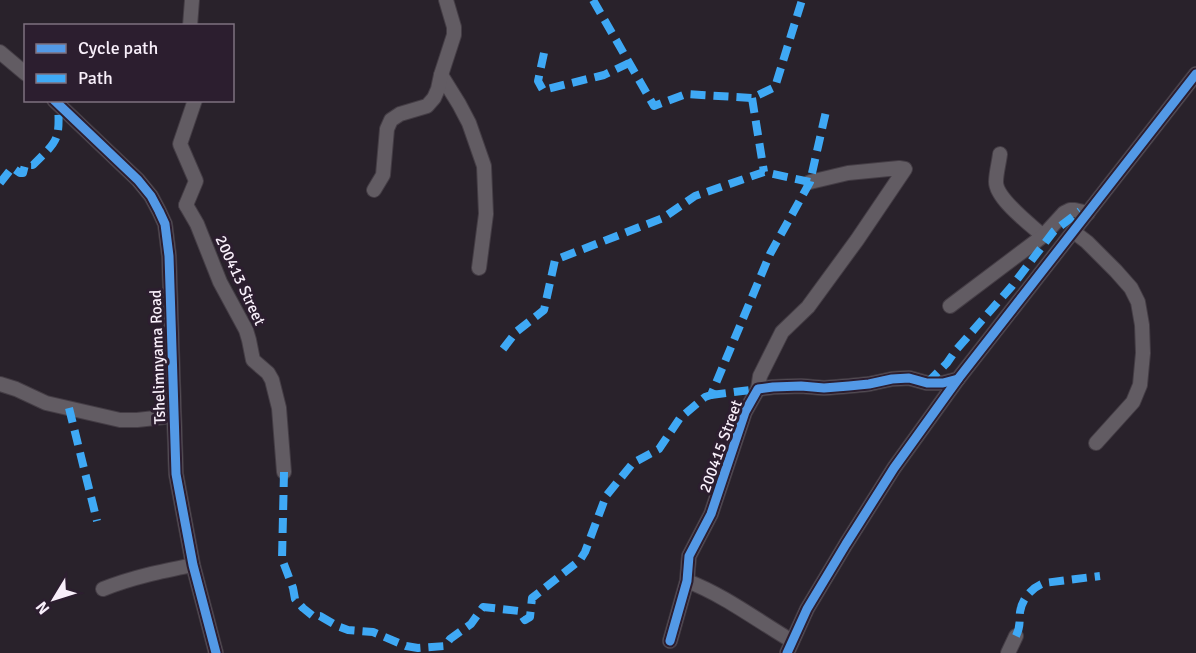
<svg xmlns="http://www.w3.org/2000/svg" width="1196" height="653" font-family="Signika,sans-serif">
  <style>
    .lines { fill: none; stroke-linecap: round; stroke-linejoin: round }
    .minor-casing { stroke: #443d45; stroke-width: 16 }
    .minor { stroke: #625c63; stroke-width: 14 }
    .quiet { stroke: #3fa9f5; stroke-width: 8; stroke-dasharray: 15 8; stroke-linecap: butt }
    .cycleway-casing { stroke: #2c1e2f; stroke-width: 13 }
    .cycleway { stroke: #5399e6; stroke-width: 9 }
    .labels { text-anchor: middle; stroke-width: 6; stroke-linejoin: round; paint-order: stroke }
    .street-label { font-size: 16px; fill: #f8effa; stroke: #2c1e2f }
  </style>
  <rect width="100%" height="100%" fill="#29222b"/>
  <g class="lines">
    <defs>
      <g id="minor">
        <polyline points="190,26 192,0"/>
        <polyline points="0,52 26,74"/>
        <polyline points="441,75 459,104 469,123 484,166 486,214 479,268"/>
        <polyline points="54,100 138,180 151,196 159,211 165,224 169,256 176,474 193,565 216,653"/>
        <path d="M1000,154C999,163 996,173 996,182C996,199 1031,225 1043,236"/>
        <polyline points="374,190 383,175 387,129 391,120 400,114 427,106 434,98 438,89 441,75 454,35 454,27 446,0"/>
        <polyline points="186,205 197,224 220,282 246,330 249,340 253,360 268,373 272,380 279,408 284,472"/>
        <polyline points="186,205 196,181 180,144 195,100"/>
        <polyline points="1074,232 1087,242 1116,271 1131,288 1138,302 1142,325 1143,353 1140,385 1133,402 1096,443"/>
        <polyline points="950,306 1043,236 1064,213 1070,210 1075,210 1088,213"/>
        <polyline points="0,384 16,389 46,403 120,420 137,420 173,416"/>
        <polyline points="758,389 760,376 782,332 808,307 857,240 905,169 899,168 848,173 810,182"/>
        <path d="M687,581C724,595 758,621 792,641"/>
        <path d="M103,589C133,577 163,571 193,565"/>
        <polyline points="670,641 687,581 689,556 711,514 745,412 758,389 773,387 801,386 824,388 849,386 869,384 892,379 909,378 927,383 943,383 958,379"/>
        <polyline points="787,653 807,609 846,544 894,468 958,379 1196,74"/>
        <polyline points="1008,653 1016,636"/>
      </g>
    </defs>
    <use href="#minor" class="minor-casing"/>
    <use href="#minor" class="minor"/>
    <g class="quiet">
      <polyline points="593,0 654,106 686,94 752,98 775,87 802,0"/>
      <polyline points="544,53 538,81 543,90 604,75 629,63"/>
      <polyline points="752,98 764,172"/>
      <path d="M0,183L11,169L13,168L20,173H23L25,165H33C58,140 60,141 58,104"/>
      <polyline points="503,349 516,332 544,310 555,260 663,218 695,196 764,172 810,182"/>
      <polyline points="927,383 947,363 956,350 1012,286 1054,231 1080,211"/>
      <polyline points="711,395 758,389"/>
      <polyline points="69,408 97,521"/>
      <polyline points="284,472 282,559 293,588 295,599 303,608 313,616 320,616 337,626 348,630 373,632 406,646 418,648 445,646 450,639 471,624 483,607 519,611 525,620 530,617 532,598 580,560 585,552 606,496 633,463 659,449 680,418 705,397 711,395 770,254 810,182 827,107"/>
      <path d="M1016,636C1021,625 1019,623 1020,612C1022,599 1031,588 1044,583L1100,576"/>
    </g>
    <defs>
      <g id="cycleway">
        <polyline points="54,100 138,180 151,196 159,211 165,224 169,256 176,474 193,565 216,653"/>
        <polyline points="670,641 687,581 689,556 711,514 745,412 758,389 773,387 801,386 824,388 849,386 869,384 892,379 909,378 927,383 943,383 958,379"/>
        <polyline points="787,653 807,609 846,544 894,468 958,379 1196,74"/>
      </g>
    </defs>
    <use href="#cycleway" class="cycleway-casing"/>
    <use href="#cycleway" class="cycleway"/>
  </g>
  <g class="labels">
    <g class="street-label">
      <text transform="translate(241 280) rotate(65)" y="6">200413 Street</text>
      <text transform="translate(157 357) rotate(-92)" y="6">Tshelimnyama Road</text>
      <text transform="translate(720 446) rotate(-70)" y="6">200415 Street</text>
    </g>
  </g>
  <rect x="24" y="24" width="210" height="78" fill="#2c1e2f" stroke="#7e7280" stroke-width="1.5"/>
  <rect x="36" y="44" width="30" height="9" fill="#5399e6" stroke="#7e7280" stroke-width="1.5"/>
  <text x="78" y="54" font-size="18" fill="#f8effa">Cycle path</text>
  <rect x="36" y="74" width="30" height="9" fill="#3fa9f5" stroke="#7e7280" stroke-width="1.5"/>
  <text x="78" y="84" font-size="18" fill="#f8effa">Path</text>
  <g transform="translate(54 599) rotate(232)" stroke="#2c1e2f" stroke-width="4.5" paint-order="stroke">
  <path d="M0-4.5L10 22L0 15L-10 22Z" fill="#f8effa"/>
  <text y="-9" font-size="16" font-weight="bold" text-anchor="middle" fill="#f8effa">N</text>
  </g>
</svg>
